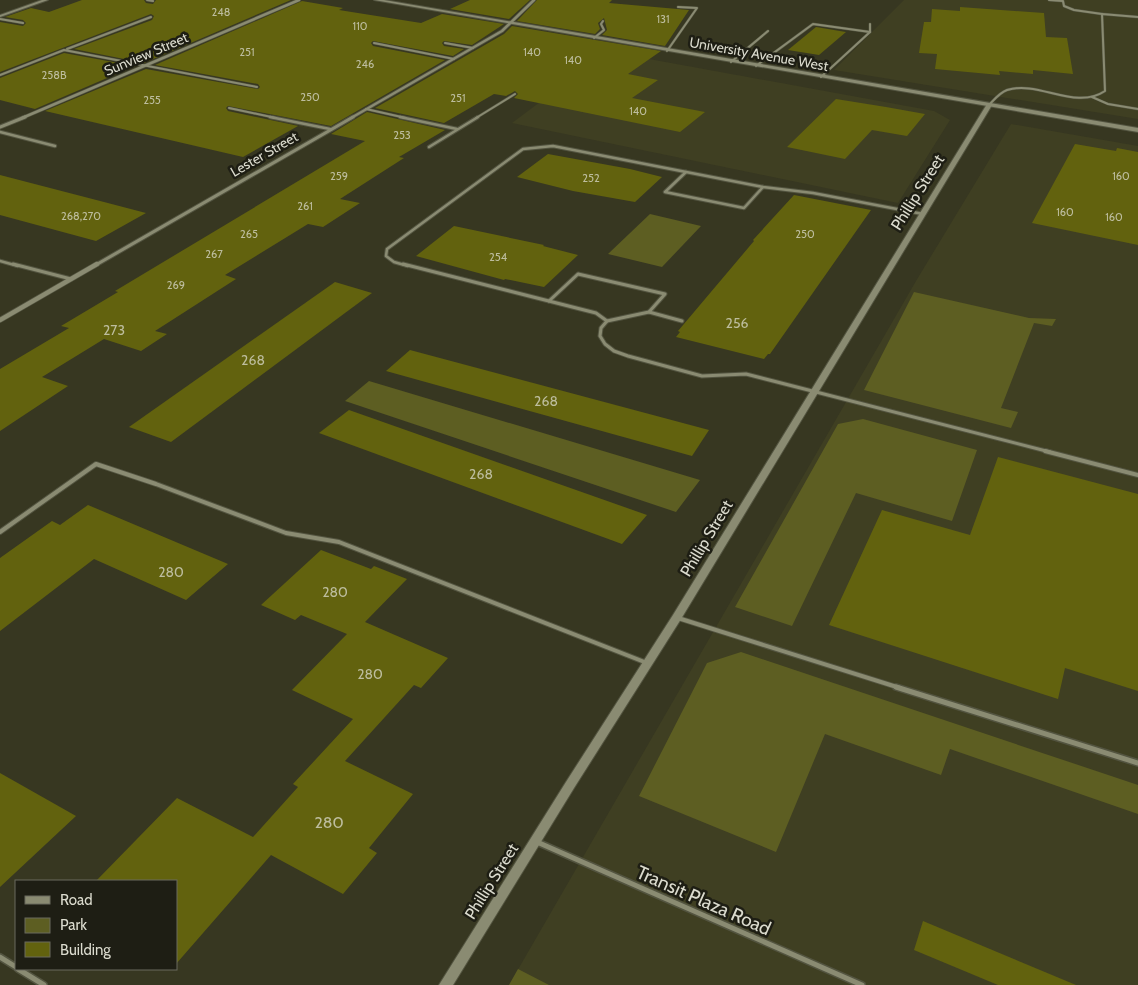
<svg xmlns="http://www.w3.org/2000/svg" width="1138" height="985" font-family="Cabin,sans-serif">
  <style>
    .built { fill: #3f3f22 }
    .green { fill: #5d5e22 }
    .building { fill: #62620e }
    .lines { fill: none; stroke-linecap: round; stroke-linejoin: round }
    .service-far4-casing { stroke: #535440; stroke-width: 3 }
    .service-far3-casing { stroke: #535440; stroke-width: 4.5 }
    .service-far2-casing { stroke: #535440; stroke-width: 5 }
    .service-far1-casing { stroke: #535440; stroke-width: 6 }
    .service-casing { stroke: #535440; stroke-width: 8 }
    .minor-far2-casing { stroke: #535440; stroke-width: 4 }
    .minor-far1-casing { stroke: #535440; stroke-width: 5 }
    .minor-casing { stroke: #535440; stroke-width: 6 }
    .tertiary-casing { stroke: #535440; stroke-width: 2 }
    .secondary-casing { stroke: #535440; stroke-width: 2 }
    .service-far4 { stroke: #8a8b72; stroke-width: 2 }
    .service-far3 { stroke: #8a8b72; stroke-width: 2.5 }
    .service-far2 { stroke: #8a8b72; stroke-width: 3 }
    .service-far1 { stroke: #8a8b72; stroke-width: 4 }
    .service { stroke: #8a8b72; stroke-width: 5 }
    .minor-far2 { stroke: #8a8b72; stroke-width: 2.5 }
    .minor-far1 { stroke: #8a8b72; stroke-width: 3 }
    .minor { stroke: #8a8b72; stroke-width: 4.5 }
    .tertiary { fill: #8a8b72; fill-rule: evenodd }
    .secondary { fill: #8a8b72; fill-rule: evenodd }
    .labels { text-anchor: middle; stroke-width: 5; stroke-linejoin: round; paint-order: stroke }
    .far-number-label { font-size: 11px; fill: #bdbd9e }
    .far-street-label { font-size: 14px; fill: #dbdbce; stroke: #1e1e14 }
    .number-label { font-size: 14px; fill: #bdbd9e }
    .street-label { font-size: 16px; fill: #dbdbce; stroke: #1e1e14 }
    .near-number-label { font-size: 16px; fill: #bdbd9e }
    .near-street-label { font-size: 19px; fill: #dbdbce; stroke: #1e1e14 }
  </style>
  <rect width="100%" height="100%" fill="#373721"/>
  <g class="built">
    <polygon points="904,0 1138,0 1138,119 834,70"/>
    <polygon points="523,36 934,111 950,120 898,203 512,123 560,87"/>
    <polygon points="1011,124 1138,146 1138,985 509,985 916,281"/>
  </g>
  <g class="green">
    <polygon points="650,214 701,226 662,267 608,254"/>
    <polygon points="914,292 1029,318 1056,319 1052,326 1034,323 1001,408 1018,412 1011,428 864,390"/>
    <polygon points="369,381 700,480 676,512 345,401"/>
    <polygon points="863,419 977,450 952,521 856,493 792,626 735,607 838,424"/>
    <polygon points="741,652 1138,785 1138,814 950,749 941,775 825,734 776,852 639,796 707,663"/>
    <polygon points="518,969 549,985 509,985"/>
  </g>
  <g class="building">
    <polygon points="82,0 144,0 146,3 153,4 156,0 291,0 144,63 74,49 152,20 154,16 151,14 0,72 0,22 23,26 26,23 23,20 5,17 31,8 49,12"/>
    <polygon points="470,0 530,0 509,19 450,9"/>
    <polygon points="537,0 612,0 609,3 689,10 665,46 602,35 607,30 604,18 598,23 600,29 595,34 517,21"/>
    <polygon points="302,1 343,8 339,10 421,23 442,14 504,24 472,45 444,41 442,43 444,46 464,49 453,56 373,41 371,43 373,46 445,60 331,126 228,106 226,108 228,111 322,131 298,126 243,157 45,111 146,69 258,89 260,87 258,84 155,65"/>
    <polygon points="960,7 1044,13 1046,37 1067,38 1073,74 1033,70 1033,74 999,71 1000,75 935,69 937,54 919,53 924,22 931,22 932,9 960,11"/>
    <polygon points="512,26 661,51 628,74 658,80 632,98 705,112 680,132 514,98 518,94 515,91 506,96 494,94 444,123 375,108 504,34"/>
    <polygon points="816,27 846,32 819,55 788,50"/>
    <polygon points="64,53 135,66 35,109 0,100 0,78"/>
    <polygon points="836,99 886,107 925,114 907,136 872,130 845,159 787,147"/>
    <polygon points="367,112 445,130 399,157 404,158 340,199 360,203 323,227 308,224 225,275 236,279 155,331 167,334 141,351 104,339 42,377 68,386 0,431 0,369 69,328 61,326 118,292 115,291 365,141 331,134"/>
    <polygon points="1075,144 1116,151 1117,148 1138,152 1138,245 1032,223"/>
    <polygon points="548,154 630,169 662,177 635,202 573,191 517,177"/>
    <polygon points="0,175 104,202 146,213 96,241 0,215"/>
    <polygon points="794,195 871,210 770,354 768,354 764,359 676,337 680,332 678,331 754,241 753,240"/>
    <polygon points="454,226 544,245 543,246 578,255 544,287 505,279 504,280 416,256"/>
    <polygon points="335,282 372,293 171,442 129,427"/>
    <polygon points="410,350 709,430 692,456 386,371"/>
    <polygon points="349,410 647,515 622,544 319,433"/>
    <polygon points="998,457 1138,494 1138,691 1065,668 1058,699 829,625 882,510 970,535"/>
    <polygon points="88,505 228,564 186,600 94,559 0,631 0,558 52,521 60,525"/>
    <polygon points="321,550 371,569 374,566 407,579 365,622 448,658 421,688 414,685 345,761 413,794 369,848 377,853 343,894 271,855 176,964 176,881 96,881 177,798 253,837 298,787 293,784 353,719 292,690 347,634 301,615 295,620 261,605"/>
    <polygon points="0,773 76,816 0,887"/>
    <polygon points="923,921 1076,985 998,985 914,950"/>
  </g>
  <g class="lines">
    <defs>
      <g id="service-far4">
        <polyline points="147,0 153,1"/>
        <polyline points="1049,0 1063,1 1064,6 1074,10 1102,14"/>
        <polyline points="0,19 23,23"/>
        <polyline points="594,38 604,30 601,24 603,21"/>
        <polyline points="374,43 454,59"/>
        <polyline points="445,43 473,48"/>
        <polyline points="67,49 151,17"/>
        <polyline points="667,51 697,8 678,7"/>
        <polyline points="731,62 768,31"/>
        <polyline points="756,66 813,24 870,32"/>
        <polyline points="0,75 64,50 257,87"/>
        <polyline points="821,77 870,32 870,24"/>
        <polyline points="1092,97 1108,104 1138,109"/>
        <path d="M989,105C994,100 999,93 1007,90C1039,80 1075,111 1105,91L1102,14L1138,17"/>
        <polyline points="229,108 276,118"/>
        <polyline points="366,109 406,118"/>
        <polyline points="476,118 515,94"/>
      </g>
      <g id="service-far3">
        <polyline points="270,117 330,129"/>
        <polyline points="400,117 457,129"/>
        <polyline points="0,132 55,146"/>
        <polyline points="429,147 478,117"/>
        <polyline points="686,172 665,192 744,208 763,187"/>
        <polyline points="0,261 18,266"/>
        <polyline points="408,266 394,262 386,256 387,249 523,149 553,146 763,187 813,193 923,214"/>
      </g>
      <g id="service-far2">
        <polyline points="13,264 71,279"/>
        <polyline points="403,264 596,313 607,321"/>
        <polyline points="549,301 578,274 665,294 649,312 607,321 601,328 600,336 605,344 614,351 628,356 702,376 746,374 1050,452"/>
        <polyline points="649,312 682,321"/>
      </g>
      <g id="service-far1">
        <polyline points="1045,451 1138,475"/>
        <polyline points="0,532 96,464 156,484 286,533 339,542 647,663"/>
        <polyline points="678,618 900,688"/>
      </g>
      <g id="service">
        <polyline points="896,687 1138,763"/>
        <polyline points="537,842 862,985"/>
        <polyline points="0,957 16,967"/>
        <polyline points="18,969 44,985"/>
      </g>
      <g id="minor-far2">
        <polyline points="22,118 299,0"/>
        <polyline points="351,118 502,31 534,0"/>
      </g>
      <g id="minor-far1">
        <polyline points="0,127 25,117"/>
        <polyline points="94,266 353,117"/>
      </g>
      <polyline id="minor" points="0,320 97,264"/>
      <g id="tertiary">
        <polygon points="42,0 48,0 0,17 0,15"/>
        <polygon points="987,104 992,105 681,619 574,788 453,985 439,985 566,782 673,615"/>
      </g>
      <polygon id="secondary" points="374,0 384,0 1138,128 1138,132"/>
    </defs>
    <use href="#service-far4" class="service-far4-casing"/>
    <use href="#service-far3" class="service-far3-casing"/>
    <use href="#service-far2" class="service-far2-casing"/>
    <use href="#service-far1" class="service-far1-casing"/>
    <use href="#service" class="service-casing"/>
    <use href="#minor-far2" class="minor-far2-casing"/>
    <use href="#minor-far1" class="minor-far1-casing"/>
    <use href="#minor" class="minor-casing"/>
    <use href="#tertiary" class="tertiary-casing"/>
    <use href="#secondary" class="secondary-casing"/>
    <use href="#service-far4" class="service-far4"/>
    <use href="#service-far3" class="service-far3"/>
    <use href="#service-far2" class="service-far2"/>
    <use href="#service-far1" class="service-far1"/>
    <use href="#service" class="service"/>
    <use href="#minor-far2" class="minor-far2"/>
    <use href="#minor-far1" class="minor-far1"/>
    <use href="#minor" class="minor"/>
    <use href="#tertiary" class="tertiary"/>
    <use href="#secondary" class="secondary"/>
  </g>
  <g class="labels">
    <g class="far-number-label">
      <text x="221" y="16">248</text>
      <text x="663" y="23">131</text>
      <text x="360" y="30">110</text>
      <text x="247" y="56">251</text>
      <text x="532" y="56">140</text>
      <text x="573" y="64">140</text>
      <text x="365" y="68">246</text>
      <text x="54" y="79">258B</text>
      <text x="310" y="101">250</text>
      <text x="458" y="102">251</text>
      <text x="152" y="104">255</text>
      <text x="638" y="115">140</text>
      <text x="402" y="139">253</text>
      <text x="339" y="180">259</text>
      <text x="1121" y="180">160</text>
      <text x="591" y="182">252</text>
      <text x="305" y="210">261</text>
      <text x="1065" y="216">160</text>
      <text x="81" y="220">268,270</text>
      <text x="1114" y="221">160</text>
      <text x="249" y="238">265</text>
      <text x="805" y="238">250</text>
      <text x="214" y="258">267</text>
      <text x="498" y="261">254</text>
      <text x="176" y="289">269</text>
    </g>
    <g class="far-street-label">
      <text transform="translate(146 54) rotate(-23)" y="5">Sunview Street</text>
      <text transform="translate(759 54) rotate(10)" y="5">University Avenue West</text>
      <text transform="translate(264 154) rotate(-30)" y="5">Lester Street</text>
    </g>
    <g class="number-label">
      <text x="737" y="328">256</text>
      <text x="114" y="335">273</text>
      <text x="253" y="365">268</text>
      <text x="546" y="406">268</text>
      <text x="481" y="479">268</text>
      <text x="171" y="577">280</text>
      <text x="335" y="597">280</text>
      <text x="370" y="679">280</text>
    </g>
    <g class="street-label">
      <text transform="translate(917 192) rotate(-58)" y="6">Phillip Street</text>
      <text transform="translate(706 538) rotate(-59)" y="6">Phillip Street</text>
      <text transform="translate(491 881) rotate(-58)" y="6">Phillip Street</text>
    </g>
    <g class="near-number-label">
      <text x="329" y="828">280</text>
    </g>
    <g class="near-street-label">
      <text transform="translate(704 900) rotate(24)" y="7">Transit Plaza Road</text>
    </g>
  </g>
  <rect x="15" y="880" width="162" height="90" fill="#1e1e14" stroke="#6a6a5e"/>
  <rect x="25" y="896" width="25" height="8" fill="#8a8b72" stroke="#6a6a5e"/>
  <text x="60" y="905" font-size="15" fill="#dbdbce">Road</text>
  <rect x="25" y="918" width="25" height="15" fill="#5d5e22" stroke="#6a6a5e"/>
  <text x="60" y="930" font-size="15" fill="#dbdbce">Park</text>
  <rect x="25" y="942" width="25" height="15" fill="#62620e" stroke="#6a6a5e"/>
  <text x="60" y="955" font-size="15" fill="#dbdbce">Building</text>
</svg>
